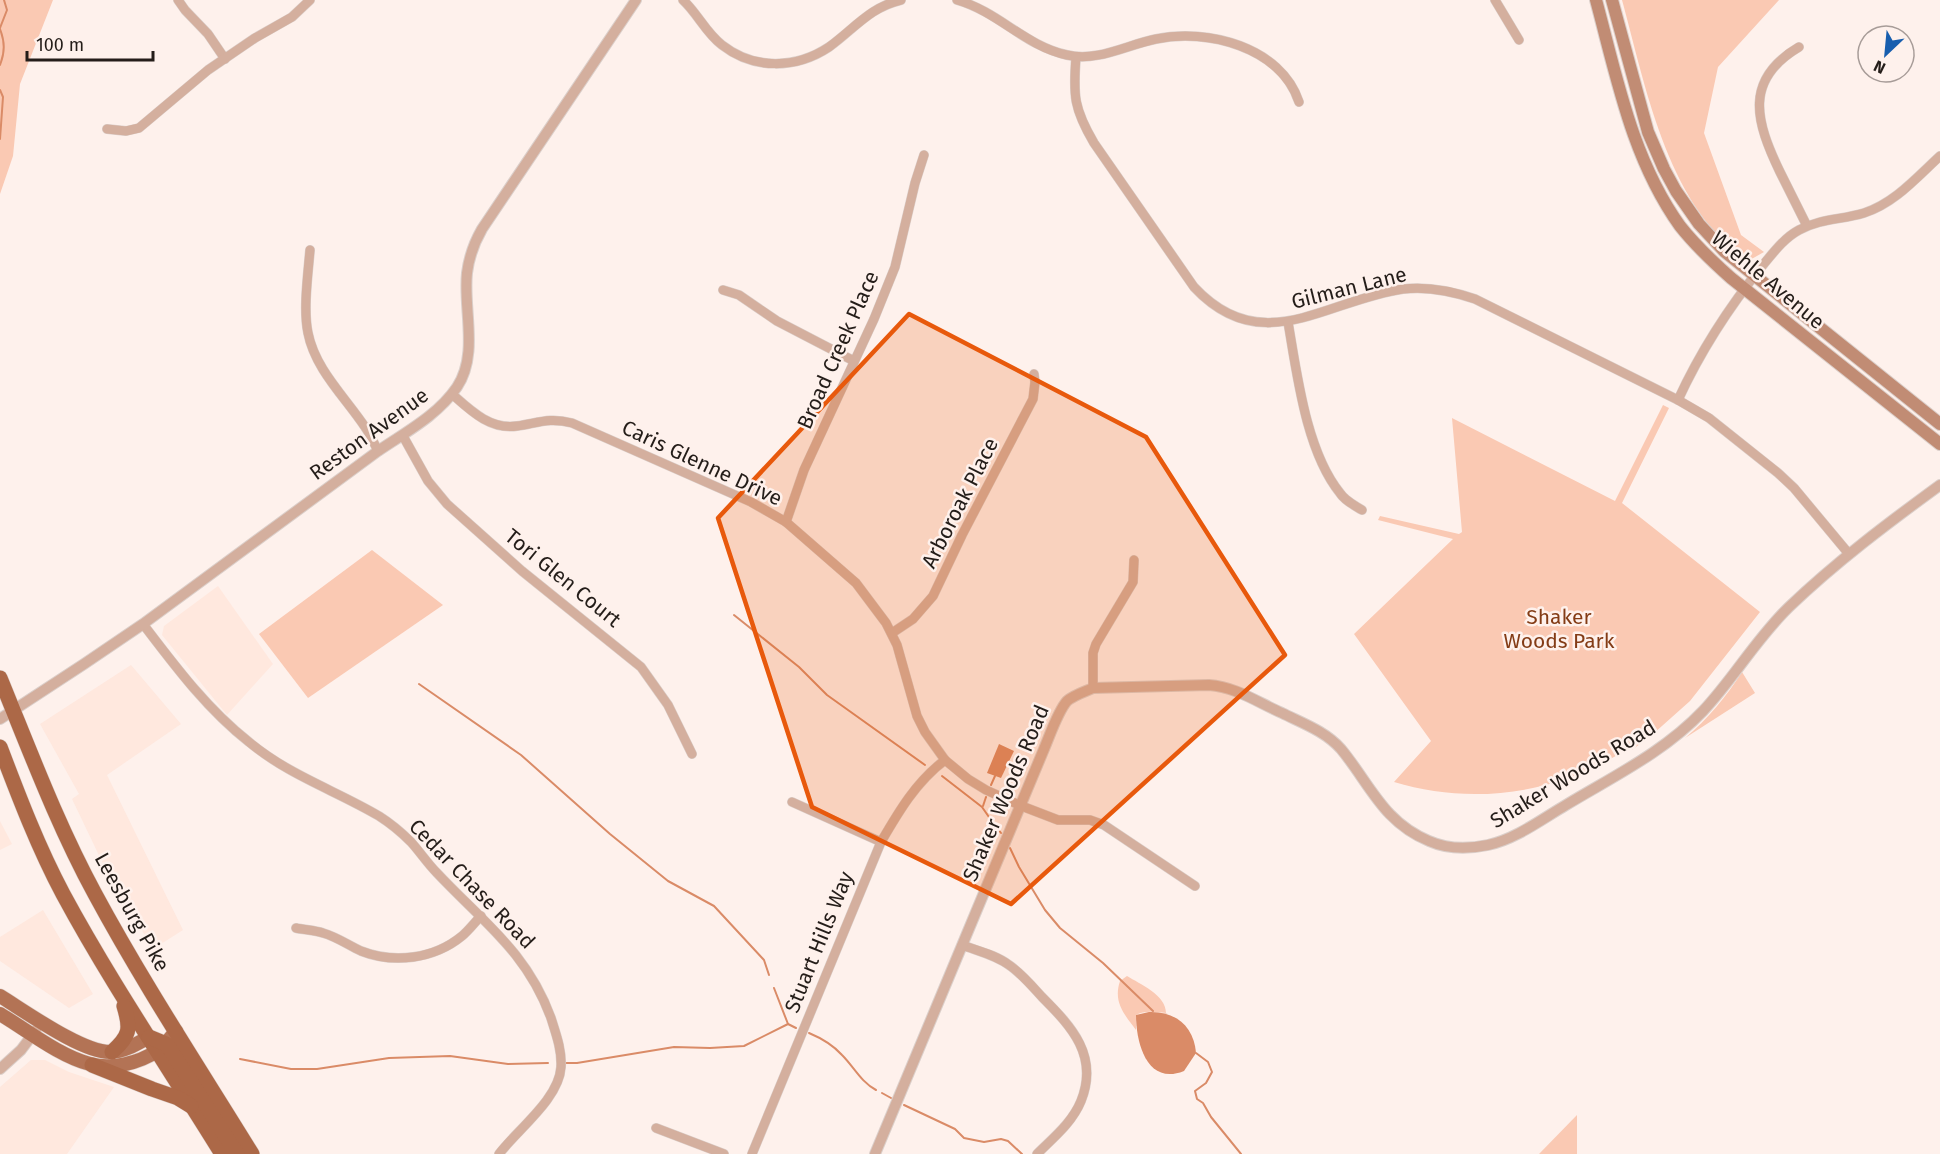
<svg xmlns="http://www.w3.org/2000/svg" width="1940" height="1154" font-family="'Fira Sans',sans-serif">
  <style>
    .built { fill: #ffe8de }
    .green { fill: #fac9b3 }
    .water { fill: #da8b67 }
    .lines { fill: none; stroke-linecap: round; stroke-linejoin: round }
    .stream { stroke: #da8b67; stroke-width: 2 }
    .minor-casing { stroke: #dbcfca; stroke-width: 10 }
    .tertiary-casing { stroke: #dbcfca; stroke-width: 12 }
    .secondary-casing { stroke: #dbcfca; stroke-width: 14 }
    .primary-casing { stroke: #dbcfca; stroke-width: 15 }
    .trunk-casing { stroke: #dbcfca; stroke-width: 16 }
    .minor { stroke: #d4af9e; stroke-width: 9 }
    .tertiary { stroke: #d4af9e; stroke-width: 10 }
    .secondary { stroke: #c18c74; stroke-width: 12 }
    .primary { stroke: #b37355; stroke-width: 14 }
    .trunk { stroke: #ac6847; stroke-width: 15 }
    .marked { fill: #e8590c; fill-opacity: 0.2; stroke: #e8590c; stroke-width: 4.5; stroke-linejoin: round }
    .labels { text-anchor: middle; stroke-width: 5; stroke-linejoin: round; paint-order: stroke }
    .street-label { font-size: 21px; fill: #241d19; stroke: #fef1ec }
    .park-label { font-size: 21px; fill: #843c16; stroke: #fef1ec }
  </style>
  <rect width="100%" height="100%" fill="#fef1ec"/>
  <g class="built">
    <polygon points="218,586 273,664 227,715 162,635 164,626"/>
    <polygon points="131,665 181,724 107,775 183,930 153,949 106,870 72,799 79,794 40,724"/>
    <polygon points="0,821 12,844 0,850"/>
    <polygon points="43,910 93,994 69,1008 0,961 0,937"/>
    <polygon points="31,1060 45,1060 69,1072 114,1087 67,1154 0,1154 0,1087"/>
  </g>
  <g class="green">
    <polygon points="0,0 53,0 20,84 13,156 0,194"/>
    <path d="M1622,0H1779L1718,67L1704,133L1741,235L1764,252L1748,261C1667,207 1646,87 1622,0Z"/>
    <path d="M1663,405L1669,408L1622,503L1760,612L1690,701L1653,734L1632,750L1629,747C1618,756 1606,761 1593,768C1531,797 1459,802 1394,782L1431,741L1354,634L1453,539L1378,520L1380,516L1459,534L1462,532L1452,418L1615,501Z"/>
    <polygon points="372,550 443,605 308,698 259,634"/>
    <path d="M1742,672L1755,693L1685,738C1708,719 1726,697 1742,672Z"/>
    <path d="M1127,976C1140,984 1166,995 1166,1013C1156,1012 1144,1010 1136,1015V1030C1124,1014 1113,1002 1120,981Z"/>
    <polygon points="1577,1115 1577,1154 1539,1154"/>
  </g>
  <g class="water">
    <polygon points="999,744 1014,751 1001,778 987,773"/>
    <path d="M1149,1012C1175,1011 1194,1026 1196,1053L1184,1071C1147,1086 1136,1043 1136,1015Z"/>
  </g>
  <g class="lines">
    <g class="stream">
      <polyline points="0,28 7,10 4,0"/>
      <path d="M0,29C5,42 5,52 0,65"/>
      <polyline points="0,90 3,97 0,139"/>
      <polyline points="734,615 799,667 827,695 925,765"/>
      <polyline points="419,684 521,755 610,834 668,881 714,906 764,960 769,975"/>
      <polyline points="942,776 982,807 991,820"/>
      <polyline points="991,785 995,776"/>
      <polyline points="983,806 986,797"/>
      <polyline points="995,825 1001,833"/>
      <polyline points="1010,848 1019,867 1045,910 1060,928 1103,963 1153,1011"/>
      <polyline points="774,988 788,1024"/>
      <polyline points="788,1024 796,1028"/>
      <path d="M809,1033C821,1038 833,1045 842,1055C854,1067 861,1082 876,1090"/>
      <polyline points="1196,1053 1208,1062 1212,1072 1206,1083 1195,1091 1197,1099 1203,1103 1211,1117 1241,1154"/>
      <polyline points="240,1059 291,1069 317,1069 389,1058 450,1056 508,1064 548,1063"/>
      <polyline points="564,1063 577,1063 674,1047 710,1048 744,1046 788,1024"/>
      <polyline points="882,1093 891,1098"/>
      <polyline points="904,1105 955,1129 964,1138 984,1142 1001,1139 1008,1141 1022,1154"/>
    </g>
    <defs>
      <g id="minor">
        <polyline points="178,0 185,10 208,34 225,59"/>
        <path d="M683,0C698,14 706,33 722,45C754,70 796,69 829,47C854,29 870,7 901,0"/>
        <path d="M957,0C999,12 1025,46 1067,55C1098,62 1126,45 1156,39C1207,28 1281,47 1299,102"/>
        <polyline points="1495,0 1519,40"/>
        <path d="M1799,47C1743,80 1756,122 1780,172C1789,190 1798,208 1807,226"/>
        <path d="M1076,57C1073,96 1074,109 1094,143L1194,287C1262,360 1326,300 1403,289C1428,286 1452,291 1475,299L1678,400L1709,418L1778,473L1794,488L1849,554"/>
        <polyline points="107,129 126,131 139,128 208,70 255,38 292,17 310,0"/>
        <path d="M310,250C308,274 303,310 308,333C315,369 345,397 365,427C370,434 374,443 378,451"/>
        <polyline points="723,290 739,295 777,321 854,361"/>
        <path d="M1288,322C1297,374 1306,451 1340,493C1345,501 1354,505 1362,510"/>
        <path d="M452,394C470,410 490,430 517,426C538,423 549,417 572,423L751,502L786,522L856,583L886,623L897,645L917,716L925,732L945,760L968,779L986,790L1019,805L1058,820H1090L1104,825L1195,886"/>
        <path d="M1678,400C1701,350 1729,307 1763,265C1773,253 1784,238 1799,230C1822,218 1841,220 1864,213C1895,203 1917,177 1940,156"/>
        <polyline points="403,436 428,481 447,504 522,571 641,667 668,705 692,754"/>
        <polyline points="786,522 804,470 874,319 895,267 915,183 924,155"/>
        <path d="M143,624C175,666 207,709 249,742C290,776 335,790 379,816C390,823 402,833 411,842C420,852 428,864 437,873C483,922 527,952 551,1018C556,1034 562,1050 561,1067C559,1099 518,1129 499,1154"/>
        <polyline points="892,633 913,619 933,596 962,535 1033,399 1035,382 1034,374"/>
        <polyline points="1093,688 1093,653 1096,644 1133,582 1134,560"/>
        <polyline points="792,802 881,842"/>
        <path d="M296,928C305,930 315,930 323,933C337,937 348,945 361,951C394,964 434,959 462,936C469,930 475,922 481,916"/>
        <path d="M962,945C978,951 996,955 1009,965C1021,973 1032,986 1042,997C1072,1027 1099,1056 1081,1101C1072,1123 1053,1138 1037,1154"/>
        <polyline points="656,1128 724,1154"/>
        <path d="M752,1154L881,842C899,811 916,782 945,760"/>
      </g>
      <g id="tertiary">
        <path d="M0,719L84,664L143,624L378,451C406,432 438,415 457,387C479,354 463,309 467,273C469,257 474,243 482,229L636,0"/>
        <polyline points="0,1069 21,1050 36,1030"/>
        <path d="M875,1154L1044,749C1050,735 1058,711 1067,701C1074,695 1084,692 1093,688L1209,685C1236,687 1257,702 1282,713C1302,723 1325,731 1341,749C1370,784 1383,822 1429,841C1447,849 1469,849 1488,845C1516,839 1542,819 1566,805C1614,776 1664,752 1703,711C1734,678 1756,639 1789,607C1836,562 1888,523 1940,485"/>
      </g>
      <g id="secondary">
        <path d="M1596,0C1617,78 1632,159 1680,226C1695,245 1713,262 1731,278L1940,444"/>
        <polyline points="1612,0 1648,132 1664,169 1676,191 1699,224 1724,251 1940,424"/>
      </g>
      <g id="primary">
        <path d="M0,996C26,1012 83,1053 111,1052C124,1052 138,1043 149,1037"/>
        <path d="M0,1014C27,1030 59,1056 90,1064C111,1070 139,1063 157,1051C165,1046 170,1038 176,1031"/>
      </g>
      <g id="trunk">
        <path d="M0,678C30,751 57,824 95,894C143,983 199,1068 252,1154"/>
        <path d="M0,747C19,797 38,847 63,894C111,983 169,1068 222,1154"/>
        <polyline points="149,1037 166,1044 170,1049 237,1154"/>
        <path d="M112,1052C130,1036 131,1029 124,1006"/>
        <polyline points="92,1065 152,1089 178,1098 191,1106"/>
      </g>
    </defs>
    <use href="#minor" class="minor-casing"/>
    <use href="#tertiary" class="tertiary-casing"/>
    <use href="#secondary" class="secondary-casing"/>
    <use href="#primary" class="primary-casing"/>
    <use href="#trunk" class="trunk-casing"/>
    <use href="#minor" class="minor"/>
    <use href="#tertiary" class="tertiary"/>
    <use href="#secondary" class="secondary"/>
    <use href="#primary" class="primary"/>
    <use href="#trunk" class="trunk"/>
  </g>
  <path class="marked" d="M909,314L1146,437L1285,655L1011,904L812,807L718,518Z"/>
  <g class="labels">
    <g class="street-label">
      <text transform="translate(1768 280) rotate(40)" y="7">Wiehle Avenue</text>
      <text transform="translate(1349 288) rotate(-14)" y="7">Gilman Lane</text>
      <text transform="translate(838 350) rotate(-66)" y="7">Broad Creek Place</text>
      <text transform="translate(369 434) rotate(-36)" y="7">Reston Avenue</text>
      <text transform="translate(702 463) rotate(25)" y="7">Caris Glenne Drive</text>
      <text transform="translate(960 503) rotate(-63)" y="7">Arboroak Place</text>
      <text transform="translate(563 578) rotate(39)" y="7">Tori Glen Court</text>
      <text transform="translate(1573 774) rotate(-31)" y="7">Shaker Woods Road</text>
      <text transform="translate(1006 793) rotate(-67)" y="7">Shaker Woods Road</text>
      <text transform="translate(472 884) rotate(46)" y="7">Cedar Chase Road</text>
      <text transform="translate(132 912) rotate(61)" y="7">Leesburg Pike</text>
      <text transform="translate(819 942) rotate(-68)" y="7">Stuart Hills Way</text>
    </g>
    <g class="park-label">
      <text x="1559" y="624">Shaker<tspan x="1559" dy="24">Woods Park</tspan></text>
    </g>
  </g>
  <g transform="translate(1886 54) rotate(206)"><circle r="28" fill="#fef1ec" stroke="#a79c98" stroke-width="1.5"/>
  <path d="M0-4.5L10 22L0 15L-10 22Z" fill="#185eae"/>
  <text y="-9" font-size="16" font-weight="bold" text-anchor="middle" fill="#241d19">N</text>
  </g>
  <path d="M27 51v9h126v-9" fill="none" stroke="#241d19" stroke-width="3"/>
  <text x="36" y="51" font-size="18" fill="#241d19" stroke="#fef1ec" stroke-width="4.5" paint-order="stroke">100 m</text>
</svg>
